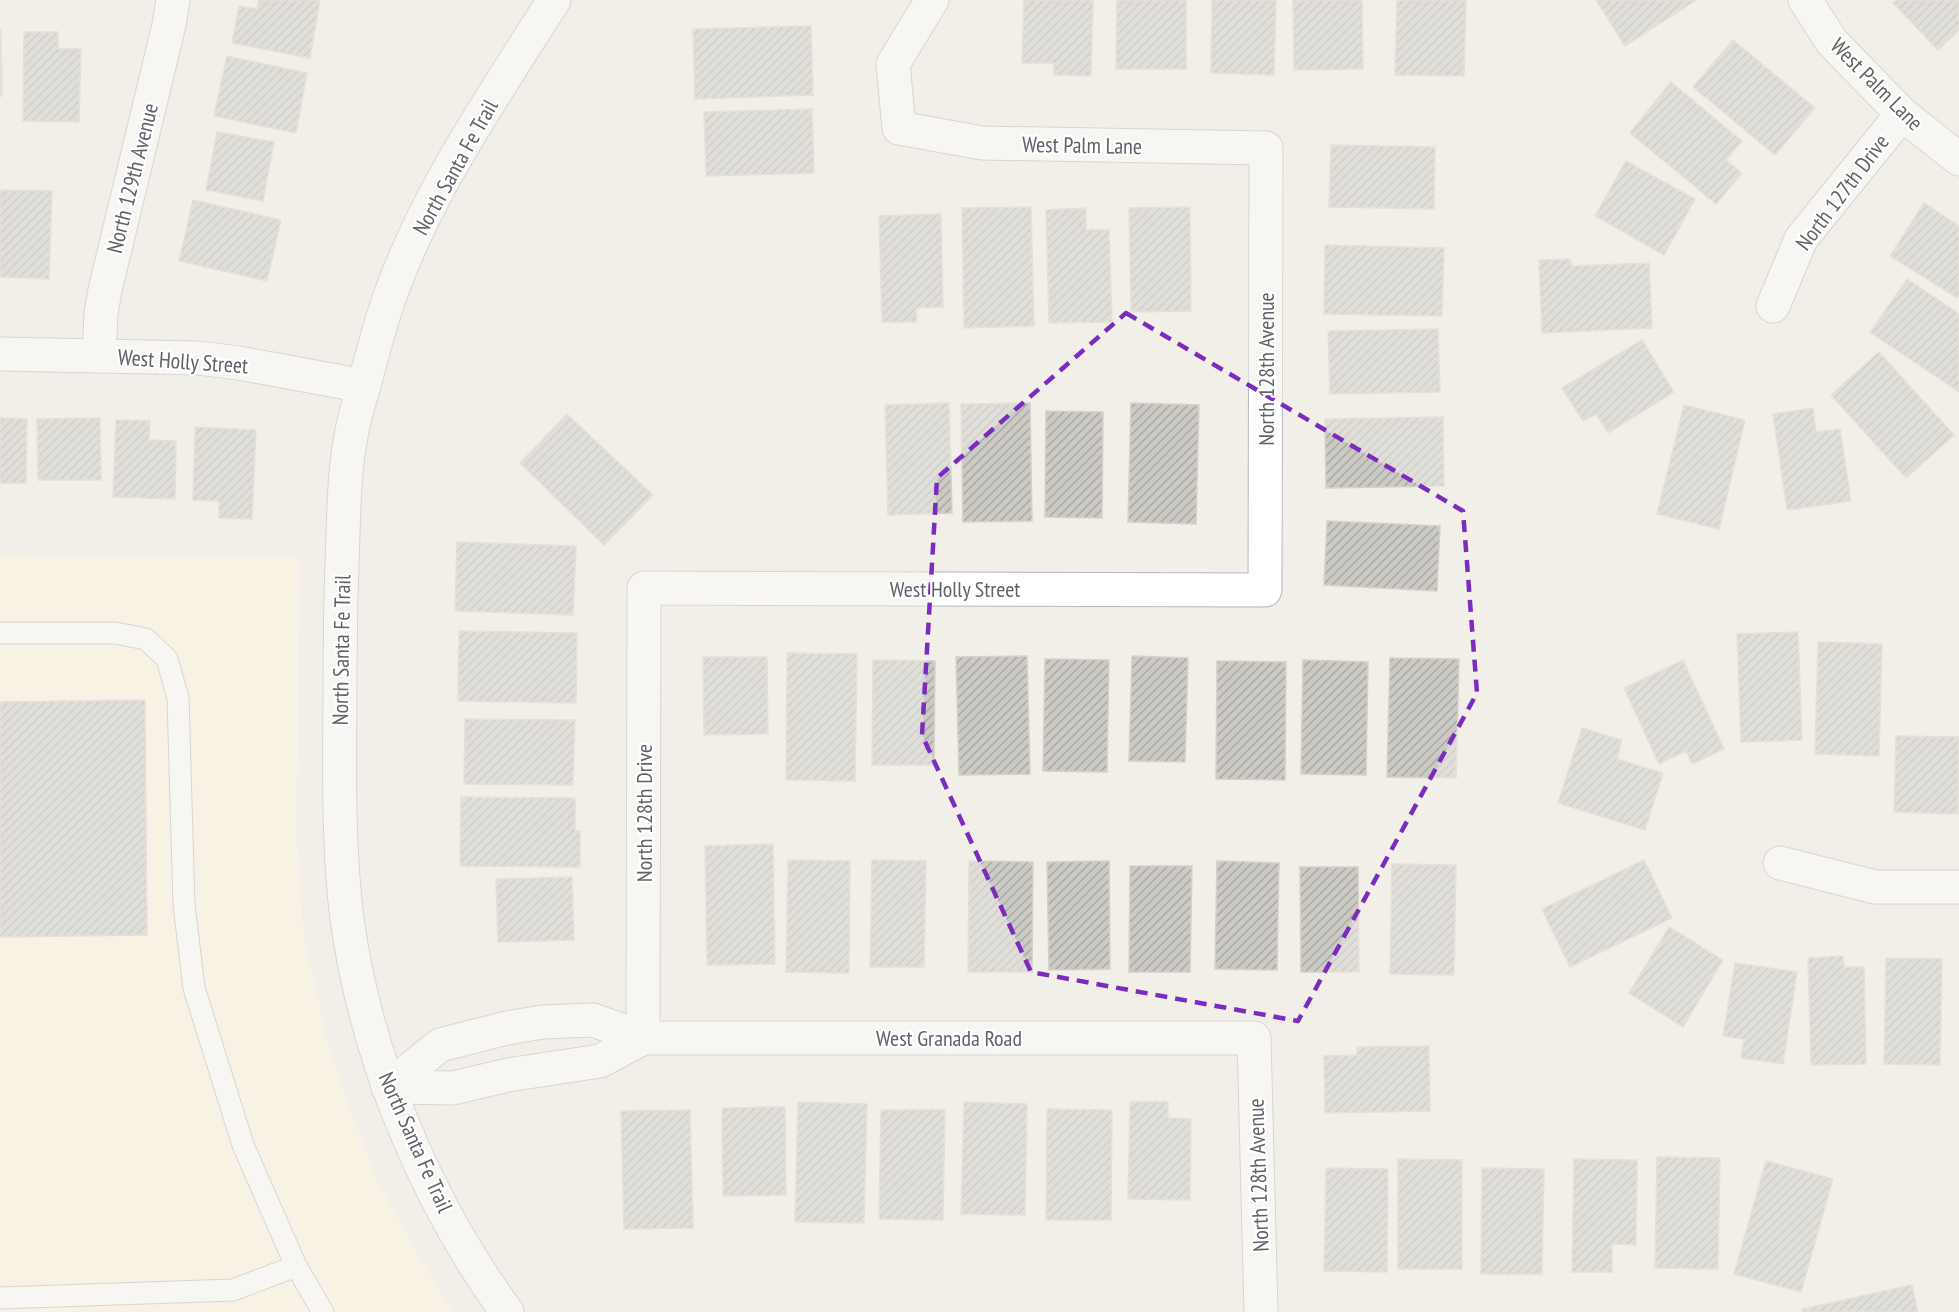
<svg xmlns="http://www.w3.org/2000/svg" width="1959" height="1312" font-family="'PT Sans Narrow',sans-serif">
  <style>
    .commercial { fill: #fef7e0 }
    .building { fill: url(#building-hatch); stroke: #d6d1c6; stroke-width: 1.5 }
    .lines { fill: none; stroke-linecap: round; stroke-linejoin: round }
    .lane-casing { stroke: #b5b8bc; stroke-width: 23 }
    .street-casing { stroke: #b5b8bc; stroke-width: 35 }
    .secondary-casing { stroke: #b6babf; stroke-width: 35 }
    .lane { stroke: #fff; stroke-width: 21 }
    .street { stroke: #fff; stroke-width: 33 }
    .secondary { stroke: #fff; stroke-width: 33 }
    .marked { fill: none; stroke: #7b2cbf; stroke-width: 4.5; stroke-dasharray: 12 8; stroke-linejoin: round }
    .labels { text-anchor: middle; stroke-width: 4.5; stroke-linejoin: round; paint-order: stroke }
    .street-label { font-size: 22px; fill: #5f6368; stroke: #fff }
  </style>
  <defs>
    <pattern id="building-hatch" width="6" height="6" patternUnits="userSpaceOnUse" patternTransform="scale(1.5)"><rect width="6" height="6" fill="#cccac5"/><path d="M-1 1l2-2M0 6l6-6M5 7l2-2" fill="none" stroke="#a9a8a4"/></pattern>
  </defs>
  <rect width="100%" height="100%" fill="#f1efe8"/>
  <polygon class="commercial" points="0,556 299,558 297,841 304,938 330,1051 375,1177 442,1296 455,1312 0,1312"/>
  <g class="building">
    <polygon points="259,0 320,0 310,58 232,43 239,6 257,9"/>
    <polygon points="1024,0 1093,0 1091,76 1054,75 1054,63 1022,63"/>
    <polygon points="1117,0 1186,0 1186,69 1116,69"/>
    <polygon points="1212,0 1276,0 1274,75 1211,73"/>
    <polygon points="1293,0 1362,0 1363,69 1294,70"/>
    <polygon points="1397,0 1466,0 1464,76 1395,75"/>
    <polygon points="1596,0 1696,0 1625,46"/>
    <polygon points="1897,0 1959,0 1959,30 1938,50 1893,3"/>
    <polygon points="811,26 813,95 695,99 693,29"/>
    <polygon points="0,30 1,30 2,96 0,96"/>
    <polygon points="24,32 58,32 58,49 81,49 79,122 23,121"/>
    <polygon points="1733,40 1815,108 1775,155 1693,87"/>
    <polygon points="227,56 307,73 296,133 214,116"/>
    <polygon points="1671,82 1742,141 1726,160 1742,173 1716,204 1630,133"/>
    <polygon points="812,109 814,173 706,176 704,112"/>
    <polygon points="217,132 274,142 263,201 206,190"/>
    <polygon points="1331,145 1435,147 1434,209 1329,207"/>
    <polygon points="1626,161 1695,199 1664,255 1595,216"/>
    <polygon points="0,190 52,191 49,279 0,277"/>
    <polygon points="193,200 281,220 267,281 179,261"/>
    <polygon points="1924,203 1959,226 1959,295 1957,298 1890,256"/>
    <polygon points="1031,207 1034,326 964,328 962,208"/>
    <polygon points="1190,207 1191,311 1131,312 1129,208"/>
    <polygon points="1086,208 1086,230 1109,230 1112,322 1049,323 1046,210"/>
    <polygon points="941,214 943,307 916,308 917,322 882,322 879,216"/>
    <polygon points="1325,245 1444,248 1442,316 1324,314"/>
    <polygon points="1570,259 1571,266 1649,263 1652,328 1542,333 1539,260"/>
    <polygon points="1907,279 1959,314 1959,392 1870,332"/>
    <polygon points="1438,329 1440,392 1330,394 1328,331"/>
    <polygon points="1642,340 1674,392 1608,433 1596,414 1583,421 1562,388"/>
    <polygon points="1879,352 1954,435 1906,478 1831,395"/>
    <polygon points="949,403 952,513 888,515 885,405"/>
    <polygon points="1030,403 1032,521 963,522 961,404"/>
    <polygon points="1131,403 1199,405 1196,524 1128,522"/>
    <polygon points="1684,405 1745,420 1719,529 1657,514"/>
    <polygon points="1813,408 1816,432 1840,429 1851,501 1787,510 1773,414"/>
    <polygon points="1046,411 1103,412 1102,518 1045,517"/>
    <polygon points="567,414 653,495 604,545 520,463"/>
    <polygon points="1443,417 1444,486 1326,488 1325,419"/>
    <polygon points="0,418 27,419 26,483 0,483"/>
    <polygon points="100,418 101,480 38,480 37,419"/>
    <polygon points="116,420 150,421 149,440 176,441 175,499 113,497"/>
    <polygon points="195,427 256,430 252,519 219,518 219,501 193,500"/>
    <polygon points="1327,521 1440,526 1437,591 1324,585"/>
    <polygon points="457,542 576,546 573,615 455,611"/>
    <polygon points="459,631 577,633 576,703 458,701"/>
    <polygon points="1798,632 1802,740 1741,742 1737,634"/>
    <polygon points="1818,642 1882,644 1879,756 1815,754"/>
    <polygon points="787,653 857,654 855,781 786,780"/>
    <polygon points="1027,656 1030,774 959,775 956,657"/>
    <polygon points="1132,656 1188,658 1185,762 1129,761"/>
    <polygon points="703,657 767,657 768,734 704,735"/>
    <polygon points="1390,658 1459,659 1456,778 1387,777"/>
    <polygon points="1045,659 1109,660 1107,772 1043,771"/>
    <polygon points="873,660 935,661 934,765 872,765"/>
    <polygon points="1303,660 1368,662 1366,775 1301,774"/>
    <polygon points="1683,660 1724,749 1692,764 1686,751 1659,764 1624,688"/>
    <polygon points="1217,661 1286,662 1285,780 1216,779"/>
    <polygon points="145,700 147,935 0,937 0,702"/>
    <polygon points="465,719 575,720 573,785 464,784"/>
    <polygon points="1582,728 1622,740 1617,759 1663,773 1645,830 1558,803"/>
    <polygon points="1896,736 1959,737 1958,814 1894,812"/>
    <polygon points="461,797 575,798 575,831 580,831 580,867 460,866"/>
    <polygon points="773,844 775,964 707,965 705,846"/>
    <polygon points="788,860 850,861 849,973 786,972"/>
    <polygon points="872,860 926,861 924,967 870,967"/>
    <polygon points="1644,860 1672,918 1570,967 1542,909"/>
    <polygon points="969,861 1033,862 1032,972 968,972"/>
    <polygon points="1109,861 1110,969 1049,970 1047,862"/>
    <polygon points="1217,861 1279,863 1277,970 1215,969"/>
    <polygon points="1392,864 1456,865 1454,975 1390,974"/>
    <polygon points="1130,866 1192,866 1190,972 1129,972"/>
    <polygon points="1300,867 1358,867 1359,972 1301,972"/>
    <polygon points="572,877 574,940 498,942 496,879"/>
    <polygon points="1669,927 1723,960 1683,1027 1629,993"/>
    <polygon points="1843,956 1844,967 1864,967 1866,1064 1811,1065 1808,958"/>
    <polygon points="1886,958 1942,959 1940,1065 1884,1064"/>
    <polygon points="1735,963 1797,972 1783,1064 1741,1058 1744,1039 1723,1036"/>
    <polygon points="1429,1046 1430,1111 1325,1113 1324,1056 1357,1055 1357,1047"/>
    <polygon points="798,1102 867,1104 864,1223 795,1222"/>
    <polygon points="964,1102 1027,1104 1025,1215 961,1214"/>
    <polygon points="1130,1102 1168,1102 1168,1118 1191,1119 1190,1200 1128,1199"/>
    <polygon points="785,1107 786,1195 723,1196 722,1108"/>
    <polygon points="1047,1109 1112,1110 1111,1220 1046,1220"/>
    <polygon points="690,1110 693,1228 624,1229 621,1111"/>
    <polygon points="881,1110 945,1110 943,1220 879,1219"/>
    <polygon points="1657,1157 1720,1158 1718,1269 1655,1268"/>
    <polygon points="1398,1159 1462,1160 1462,1269 1398,1269"/>
    <polygon points="1574,1159 1637,1160 1636,1245 1612,1244 1612,1272 1572,1272"/>
    <polygon points="1766,1161 1833,1179 1801,1292 1734,1274"/>
    <polygon points="1326,1168 1388,1169 1387,1272 1324,1271"/>
    <polygon points="1482,1168 1544,1169 1542,1274 1481,1274"/>
    <polygon points="1912,1285 1918,1312 1803,1312 1802,1309"/>
  </g>
  <g class="lines">
    <defs>
      <g id="lane">
        <polyline points="0,633 115,633 146,639 167,659 178,698 184,905 194,988 243,1145 296,1266 323,1312"/>
        <polyline points="0,1298 233,1290 296,1266"/>
      </g>
      <g id="street">
        <polyline points="1805,0 1832,42 1902,114 1959,159"/>
        <polyline points="1773,306 1801,239 1902,114"/>
        <polyline points="0,354 198,358 239,363 364,386"/>
        <polyline points="99,356 101,314 105,290 169,25 173,0"/>
        <polyline points="1780,863 1875,887 1959,887"/>
        <polyline points="643,1038 644,588 1265,590 1266,148 982,143 899,128 893,64 932,0"/>
        <polyline points="388,1087 440,1045 507,1028 543,1022 593,1020 643,1038 1254,1038 1261,1312"/>
        <polyline points="388,1087 453,1088 508,1075 600,1061 643,1038"/>
      </g>
      <path id="secondary" d="M507,1312C425,1200 366,1057 347,919C337,839 340,755 340,674C340,627 341,581 343,534C344,501 345,468 351,436C354,418 360,399 365,382C371,359 377,336 384,314C420,201 491,100 554,0"/>
    </defs>
    <use href="#lane" class="lane-casing"/>
    <use href="#street" class="street-casing"/>
    <use href="#secondary" class="secondary-casing"/>
    <use href="#lane" class="lane"/>
    <use href="#street" class="street"/>
    <use href="#secondary" class="secondary"/>
  </g>
  <path d="M0 0H1959V1312H0ZM1126,313L1463,511L1477,693L1298,1021L1031,972L922,735L937,478Z" fill="#f1efe8" fill-opacity=".55" fill-rule="evenodd"/>
  <path class="marked" d="M1126,313L1463,511L1477,693L1298,1021L1031,972L922,735L937,478Z"/>
  <g class="labels">
    <g class="street-label">
      <text transform="translate(1877 84) rotate(45)" y="8">West Palm Lane</text>
      <text transform="translate(1082 145) rotate(1)" y="8">West Palm Lane</text>
      <text transform="translate(455 167) rotate(-61)" y="8">North Santa Fe Trail</text>
      <text transform="translate(132 178) rotate(-76)" y="8">North 129th Avenue</text>
      <text transform="translate(1842 192) rotate(-53)" y="8">North 127th Drive</text>
      <text transform="translate(183 361) rotate(4)" y="8">West Holly Street</text>
      <text transform="translate(1266 369) rotate(-90)" y="8">North 128th Avenue</text>
      <text x="955" y="597">West Holly Street</text>
      <text transform="translate(341 650) rotate(-89)" y="8">North Santa Fe Trail</text>
      <text transform="translate(644 813) rotate(-90)" y="8">North 128th Drive</text>
      <text x="949" y="1046">West Granada Road</text>
      <text transform="translate(416 1142) rotate(66)" y="8">North Santa Fe Trail</text>
      <text transform="translate(1258 1175) rotate(-92)" y="8">North 128th Avenue</text>
    </g>
  </g>
</svg>
